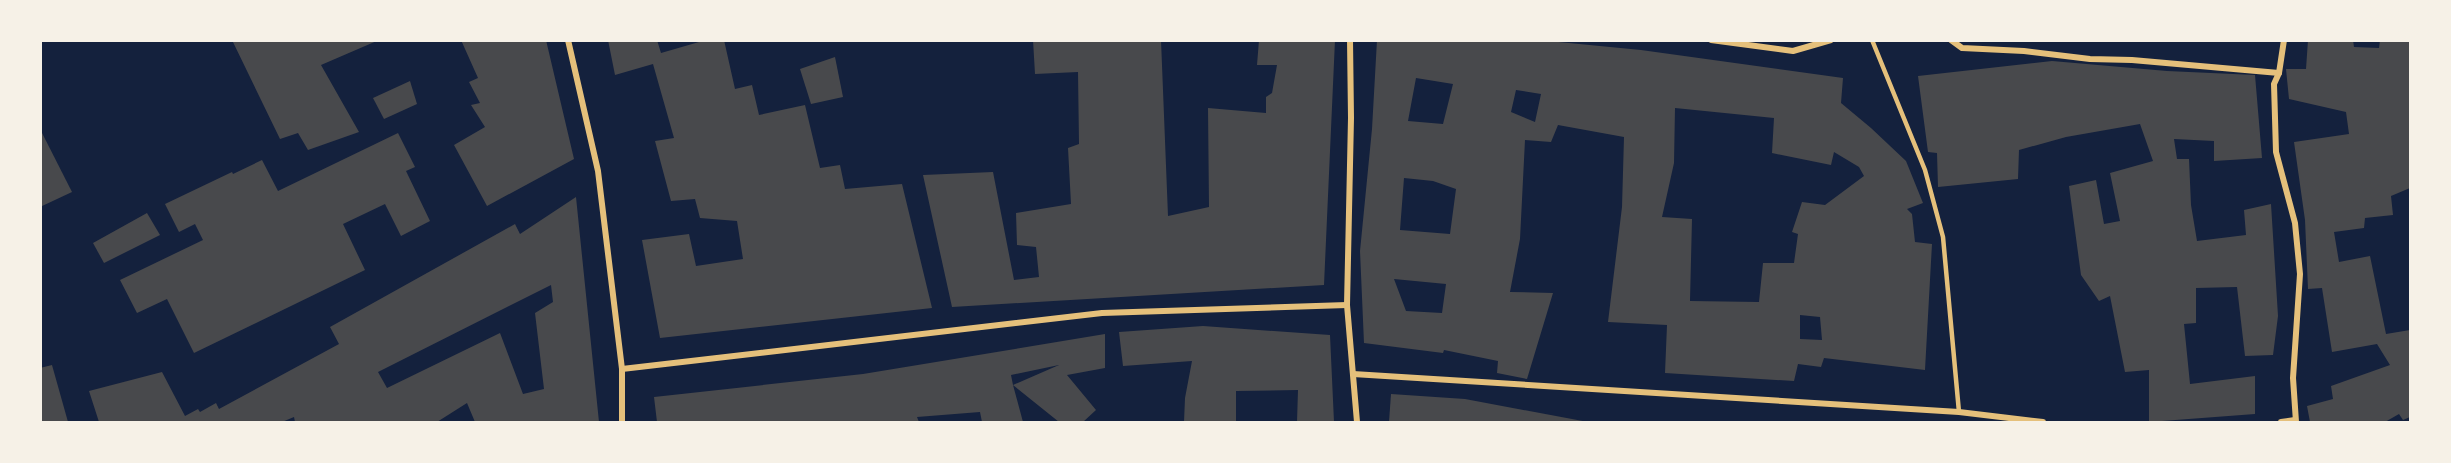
<svg xmlns="http://www.w3.org/2000/svg" width="2451" height="463" font-family="Quicksand,sans-serif">
  <style>
    .building { fill: #48494c; fill-rule: evenodd }
    .lines { fill: none; stroke-linecap: round; stroke-linejoin: round }
    .service { stroke: #e5c07b; stroke-width: 4.5 }
    .minor { stroke: #e5c07b; stroke-width: 6 }
  </style>
  <rect width="100%" height="100%" fill="#14213d"/>
  <g class="building">
    <polygon points="232,40 379,40 321,65 359,132 308,150 298,133 280,139"/>
    <polygon points="461,40 546,40 574,159 487,206 454,145 485,127 471,105 480,103 469,82 478,78"/>
    <polygon points="608,40 657,40 661,53 706,40 724,40 735,89 752,85 759,115 805,105 820,168 840,165 845,189 902,184 932,308 660,338 642,240 689,234 696,266 743,259 737,221 700,218 695,199 671,201 655,141 674,138 653,64 615,75"/>
    <polygon points="1033,40 1161,40 1168,216 1209,207 1208,108 1266,113 1266,97 1272,93 1277,65 1257,65 1259,40 1335,40 1324,285 952,307 923,175 993,172 1014,280 1039,277 1036,247 1017,245 1016,213 1071,204 1068,148 1079,144 1078,72 1035,74"/>
    <path d="M1377,40H1538L1641,50L1843,78L1841,103L1871,128L1906,161L1923,203L1907,209L1912,214L1915,242L1932,244L1925,370L1824,358L1821,367L1798,364L1794,381L1665,373L1667,325L1608,322L1622,207L1624,137L1558,125L1551,142L1525,140L1520,239L1510,292L1553,293L1527,379L1497,373L1498,361L1444,350L1443,353L1364,343L1360,251L1372,129ZM1416,78L1453,84L1443,124L1408,121ZM1516,90L1541,94L1535,122L1511,112ZM1675,108L1774,118L1772,153L1831,165L1834,152L1859,167L1864,176L1825,205L1802,202L1792,232L1798,234L1794,263H1763L1759,302L1690,301L1692,219L1662,217L1674,163ZM1404,178L1433,181L1456,189L1450,234L1400,230ZM1394,279L1446,284L1442,313L1406,311ZM1800,315L1820,317L1822,340L1800,339Z"/>
    <polygon points="2308,40 2353,40 2354,47 2379,48 2380,40 2410,40 2410,188 2391,196 2393,215 2365,218 2364,228 2334,232 2339,262 2370,256 2386,334 2410,330 2410,417 2403,420 2399,414 2385,422 2310,422 2307,406 2333,399 2331,386 2390,365 2377,344 2332,352 2322,288 2308,289 2305,220 2294,142 2349,134 2346,112 2289,99 2286,69 2306,69"/>
    <polygon points="835,57 843,97 811,104 800,69"/>
    <polygon points="2052,61 2167,71 2255,75 2262,158 2214,161 2214,141 2174,139 2177,159 2189,159 2191,205 2197,241 2246,235 2244,210 2271,204 2278,316 2273,355 2245,356 2237,287 2196,288 2196,323 2184,324 2190,384 2255,376 2255,414 2149,422 2149,370 2125,372 2110,296 2099,301 2081,275 2069,186 2096,180 2104,224 2120,221 2110,173 2153,161 2140,124 2066,137 2019,150 2018,179 1938,187 1937,153 1928,152 1918,76"/>
    <polygon points="410,81 417,104 384,119 373,98"/>
    <polygon points="40,129 72,192 40,207"/>
    <polygon points="398,133 415,167 406,171 430,221 401,236 385,204 343,224 365,270 194,353 167,299 137,313 120,280 203,240 195,224 179,232 165,204 232,172 233,174 262,160 278,191"/>
    <path d="M576,197L599,422H475L467,403L437,422H295L294,417L282,422H99L89,391L162,372L185,416L198,409L200,412L216,403L219,409L339,344L330,327L515,224L520,234ZM551,285L553,302L535,313L544,389L523,394L500,333L387,388L378,372Z"/>
    <polygon points="147,213 160,235 104,263 93,243"/>
    <polygon points="1203,326 1330,335 1334,422 1297,422 1298,390 1236,391 1236,422 1184,422 1185,398 1192,361 1123,366 1119,332"/>
    <path d="M1105,334V368L1067,375L1096,410L1083,422H1059L1013,385L1023,422H982L980,412L917,417L919,422H657L654,397L863,374ZM1059,365L1013,385L1011,375Z"/>
    <polygon points="52,365 68,422 40,422 40,368"/>
    <polygon points="1391,394 1465,399 1588,422 1389,422"/>
  </g>
  <g class="lines">
    <polyline class="service" points="1872,40 1925,170 1943,237 1959,412"/>
    <g class="minor">
      <polyline points="568,40 598,171 622,369 622,422"/>
      <polyline points="1350,40 1351,118 1347,305 1357,422"/>
      <polyline points="1711,40 1793,51 1831,40"/>
      <polyline points="1951,40 1962,48 2024,51 2090,59 2132,60 2279,73"/>
      <polyline points="2284,40 2279,73 2274,84 2276,152 2295,223 2300,274 2293,378 2296,422"/>
      <polyline points="622,369 1102,313 1347,305"/>
      <polyline points="1353,374 1959,412 2043,422"/>
      <polyline points="2281,422 2295,420"/>
    </g>
  </g>
  <rect width="2451" height="463" fill="none" stroke="#f6f1e7" stroke-width="84"/>
</svg>
